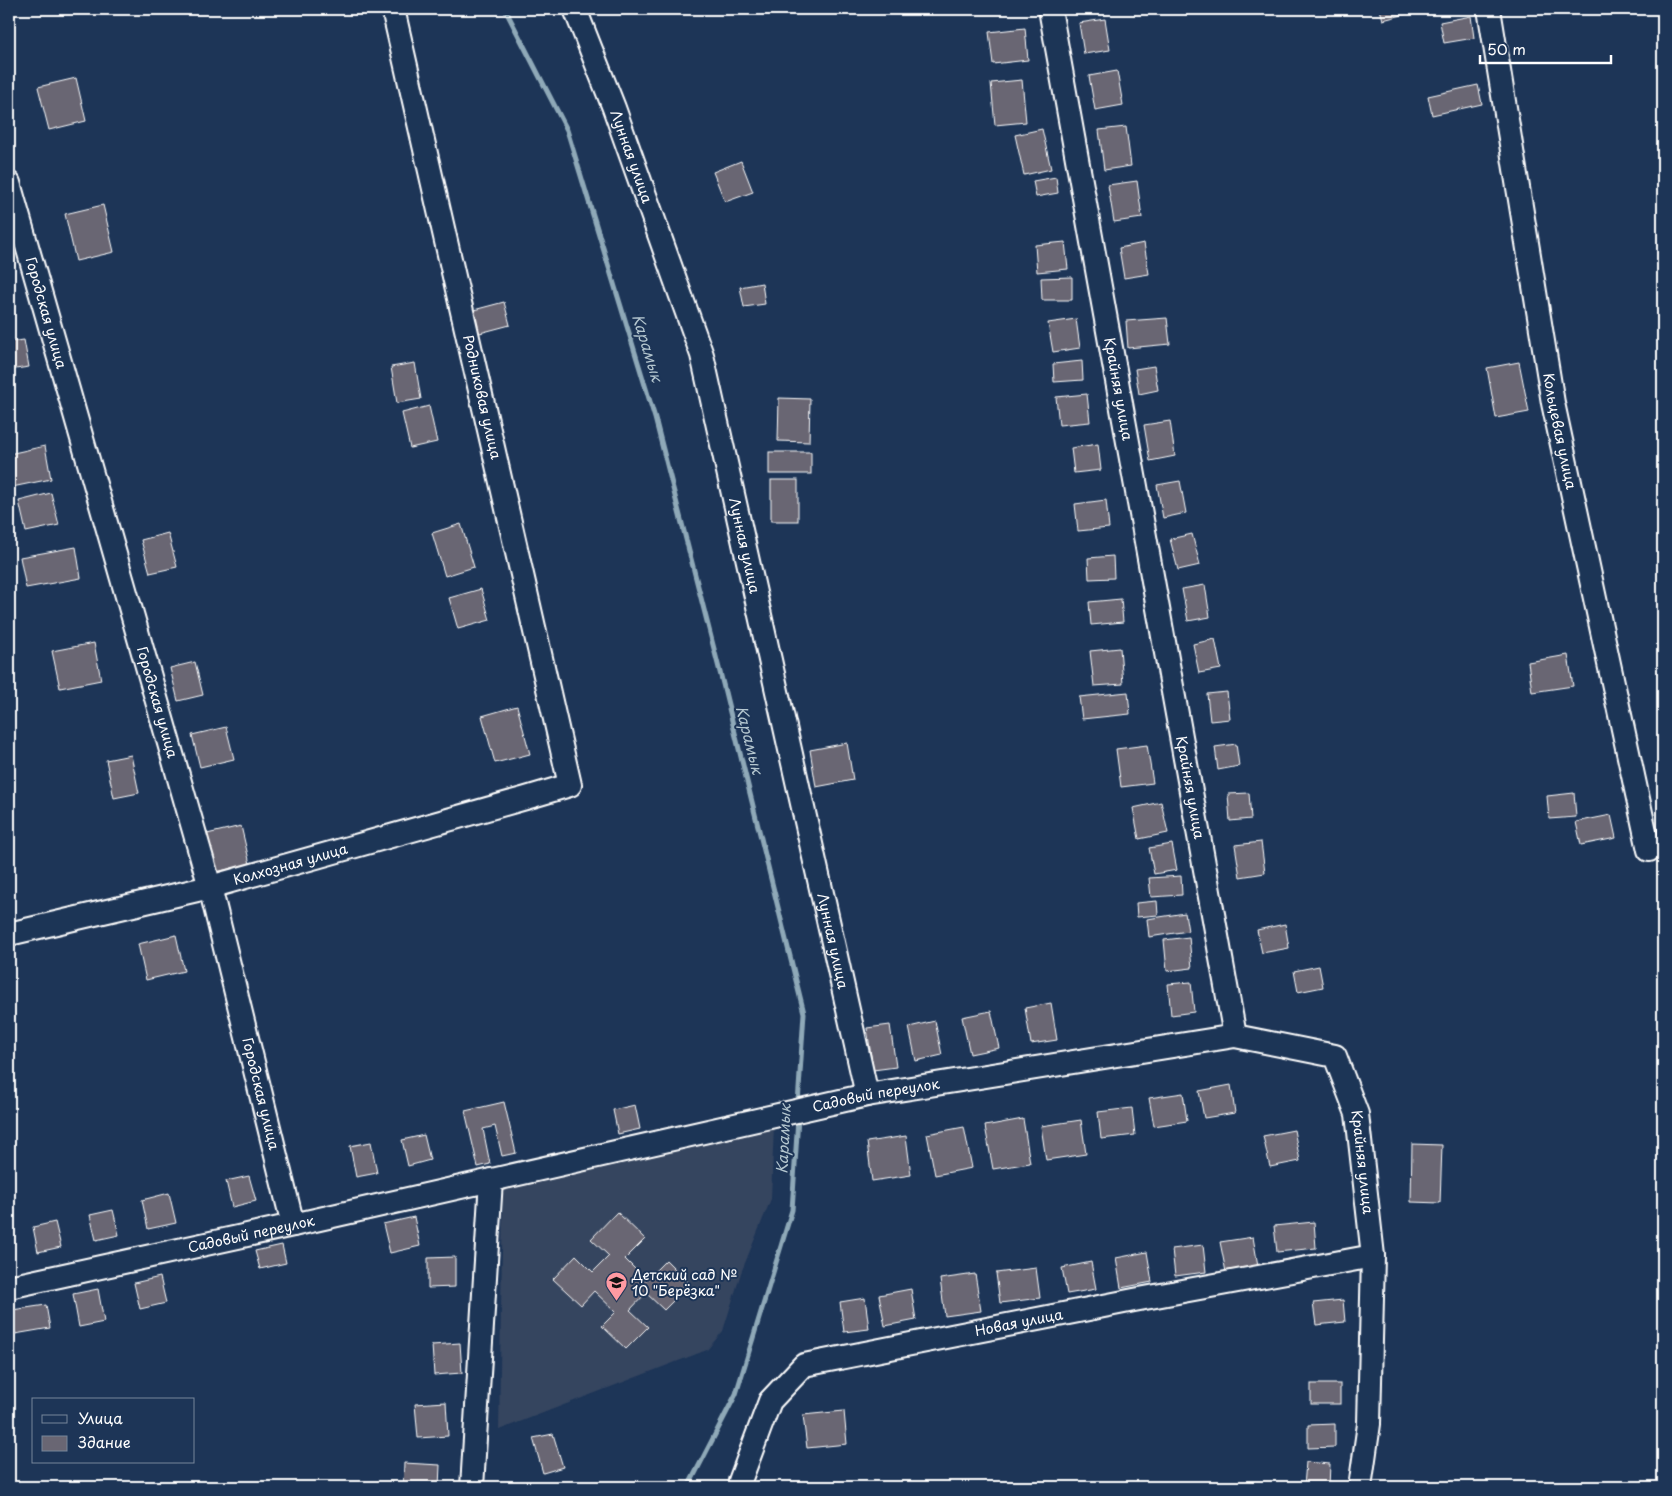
<svg xmlns="http://www.w3.org/2000/svg" width="1672" height="1496" font-family="'Playpen Sans',sans-serif">
  <style>
    .built { fill: #34445f }
    .lines { fill: none; stroke-linecap: round; stroke-linejoin: round }
    .stream { stroke: #8fa9b8; stroke-width: 5 }
    .building { fill: #696673; stroke: #fff }
    .minor-casing { stroke: #fff; stroke-width: 26 }
    .minor { stroke: #1d3557; stroke-width: 22 }
    .labels { text-anchor: middle; stroke-width: 4; stroke-linejoin: round; paint-order: stroke }
    .street-label { font-size: 14px; fill: #fff; stroke: #1d3557 }
    .poi-label { font-size: 14px; fill: #fff; stroke: #1d3557; text-anchor: start }
    .water-label { font-size: 15px; font-style: italic; fill: #b4c6cf; stroke: #1d3557 }
  </style>
  <rect width="100%" height="100%" fill="#1d3557"/>
  <filter id="ink" filterUnits="userSpaceOnUse"><feTurbulence type="fractalNoise" baseFrequency=".02" numOctaves="2"/><feDisplacementMap in="SourceGraphic" scale="10" xChannelSelector="R" yChannelSelector="G"/><feConvolveMatrix kernelMatrix="1 2 1 2 8 2 1 2 1" color-interpolation-filters="sRGB"/></filter>
  <g filter="url(#ink)">
    <polygon class="built" points="774,1126 771,1199 741,1273 723,1331 707,1350 499,1430 503,1189"/>
    <g class="lines">
      <g class="stream">
        <polyline points="505,9 567,130 655,418 723,684 804,1013 798,1104"/>
        <polyline points="688,1487 736,1394 792,1210 798,1118"/>
      </g>
    </g>
    <g class="building">
      <polygon points="1380,9 1404,9 1406,14 1383,20"/>
      <polygon points="1471,16 1474,38 1444,43 1440,22"/>
      <polygon points="1105,19 1110,50 1084,54 1079,23"/>
      <polygon points="1025,28 1028,60 993,64 989,32"/>
      <polygon points="1117,71 1123,105 1095,110 1089,76"/>
      <polygon points="76,78 86,121 49,130 38,87"/>
      <polygon points="1022,80 1026,122 995,125 991,83"/>
      <polygon points="1478,85 1482,104 1432,115 1428,96"/>
      <polygon points="1126,127 1131,166 1104,170 1099,130"/>
      <polygon points="1042,129 1051,169 1024,175 1015,135"/>
      <polygon points="741,161 753,192 725,202 713,172"/>
      <polygon points="1056,177 1058,193 1036,197 1033,181"/>
      <polygon points="1137,181 1142,218 1114,222 1108,185"/>
      <polygon points="103,205 114,252 76,261 65,214"/>
      <polygon points="1065,242 1068,269 1037,272 1035,245"/>
      <polygon points="1144,243 1149,274 1124,278 1119,248"/>
      <polygon points="1072,277 1072,300 1042,300 1041,278"/>
      <polygon points="762,283 765,304 744,307 740,287"/>
      <polygon points="504,302 510,325 476,334 470,311"/>
      <polygon points="1167,318 1170,344 1128,348 1126,321"/>
      <polygon points="1076,319 1080,348 1053,352 1048,323"/>
      <polygon points="24,340 29,367 9,370 9,342"/>
      <polygon points="1082,361 1083,380 1054,382 1053,364"/>
      <polygon points="1519,362 1529,412 1496,418 1487,368"/>
      <polygon points="415,363 421,399 397,403 391,367"/>
      <polygon points="1154,366 1158,390 1139,394 1135,369"/>
      <polygon points="1087,394 1090,422 1059,425 1056,397"/>
      <polygon points="779,398 810,399 809,442 778,441"/>
      <polygon points="429,406 437,442 410,448 402,413"/>
      <polygon points="1170,421 1175,456 1150,461 1144,425"/>
      <polygon points="1098,444 1101,470 1074,473 1071,448"/>
      <polygon points="45,446 51,479 12,487 9,472 9,454"/>
      <rect x="769" y="452" width="42" height="22"/>
      <rect x="771" y="480" width="27" height="41"/>
      <polygon points="1180,481 1186,513 1163,518 1157,485"/>
      <polygon points="51,493 59,525 26,532 19,501"/>
      <polygon points="1106,500 1109,528 1078,531 1075,504"/>
      <polygon points="461,524 474,567 445,576 432,533"/>
      <polygon points="168,533 177,567 150,573 141,540"/>
      <polygon points="1192,534 1200,565 1178,570 1170,539"/>
      <polygon points="76,547 81,578 26,588 20,557"/>
      <polygon points="1113,556 1114,578 1089,579 1088,558"/>
      <polygon points="1205,585 1210,617 1188,621 1182,589"/>
      <polygon points="481,589 490,620 458,629 449,598"/>
      <polygon points="1121,599 1123,622 1091,625 1089,602"/>
      <polygon points="1215,639 1221,669 1199,673 1193,644"/>
      <polygon points="94,643 101,680 60,688 52,651"/>
      <polygon points="1120,648 1123,684 1094,686 1090,651"/>
      <polygon points="1568,655 1573,686 1532,692 1528,662"/>
      <polygon points="195,662 203,695 178,701 170,668"/>
      <polygon points="1128,692 1130,714 1082,719 1079,697"/>
      <polygon points="1227,692 1230,719 1210,721 1207,694"/>
      <polygon points="517,706 530,754 495,763 482,716"/>
      <polygon points="226,727 234,759 200,767 192,735"/>
      <polygon points="847,743 853,780 816,787 810,750"/>
      <polygon points="1236,744 1239,766 1218,770 1215,747"/>
      <polygon points="1147,745 1153,783 1121,787 1116,749"/>
      <polygon points="131,755 139,793 114,798 106,760"/>
      <polygon points="1249,793 1251,819 1230,821 1228,794"/>
      <polygon points="1574,793 1576,817 1549,819 1547,796"/>
      <polygon points="1161,802 1168,833 1139,839 1133,808"/>
      <polygon points="1611,815 1616,838 1581,845 1576,822"/>
      <polygon points="241,826 250,864 216,872 207,834"/>
      <polygon points="1261,842 1265,873 1240,877 1235,845"/>
      <polygon points="1172,844 1177,870 1154,874 1149,848"/>
      <polygon points="1181,876 1182,895 1151,897 1149,878"/>
      <polygon points="1157,901 1158,915 1137,917 1136,903"/>
      <polygon points="1185,913 1188,931 1149,937 1147,919"/>
      <polygon points="1285,924 1289,948 1262,953 1257,930"/>
      <polygon points="176,935 184,971 146,980 138,944"/>
      <polygon points="1189,937 1192,968 1167,971 1164,940"/>
      <polygon points="1319,966 1323,987 1298,992 1294,971"/>
      <polygon points="1191,982 1194,1012 1171,1015 1168,984"/>
      <polygon points="1051,1003 1057,1040 1031,1044 1025,1008"/>
      <polygon points="991,1011 999,1048 970,1054 962,1017"/>
      <polygon points="935,1021 942,1055 916,1061 909,1027"/>
      <polygon points="890,1025 896,1067 873,1070 867,1028"/>
      <polygon points="1231,1085 1235,1113 1204,1118 1199,1091"/>
      <polygon points="1183,1093 1187,1121 1154,1126 1149,1098"/>
      <polygon points="504,1102 516,1153 502,1156 495,1126 483,1129 490,1164 478,1167 465,1111"/>
      <polygon points="635,1105 640,1129 618,1134 613,1110"/>
      <polygon points="1132,1108 1135,1135 1101,1139 1098,1112"/>
      <polygon points="1023,1119 1030,1163 993,1169 985,1126"/>
      <polygon points="1081,1120 1086,1154 1046,1160 1041,1126"/>
      <polygon points="964,1127 972,1168 935,1175 927,1134"/>
      <polygon points="1294,1130 1300,1161 1270,1167 1263,1136"/>
      <polygon points="424,1135 430,1160 408,1166 402,1140"/>
      <polygon points="906,1136 911,1175 872,1181 867,1142"/>
      <polygon points="371,1142 377,1173 356,1177 350,1146"/>
      <polygon points="1412,1144 1442,1145 1440,1203 1411,1202"/>
      <polygon points="249,1176 256,1201 232,1207 226,1181"/>
      <polygon points="169,1193 176,1223 148,1229 142,1200"/>
      <polygon points="113,1210 119,1235 96,1240 90,1215"/>
      <polygon points="617,1212 645,1239 625,1259 646,1280 666,1260 690,1284 664,1310 646,1293 630,1310 648,1327 626,1349 602,1326 616,1312 594,1291 581,1305 553,1279 576,1255 593,1272 609,1256 591,1239"/>
      <polygon points="414,1217 420,1246 390,1253 383,1224"/>
      <polygon points="55,1222 61,1247 38,1252 33,1227"/>
      <polygon points="1314,1222 1316,1248 1277,1252 1274,1226"/>
      <polygon points="1253,1237 1258,1266 1226,1272 1220,1242"/>
      <polygon points="282,1245 286,1263 260,1269 255,1251"/>
      <polygon points="1203,1245 1206,1272 1175,1276 1172,1249"/>
      <polygon points="1147,1252 1152,1282 1121,1288 1116,1258"/>
      <polygon points="455,1257 455,1287 428,1288 428,1258"/>
      <polygon points="1091,1262 1096,1289 1067,1294 1062,1268"/>
      <polygon points="1036,1268 1040,1298 1000,1303 996,1273"/>
      <polygon points="975,1274 981,1311 945,1316 940,1279"/>
      <polygon points="160,1277 166,1303 140,1309 134,1283"/>
      <polygon points="98,1289 104,1322 79,1327 73,1294"/>
      <polygon points="911,1289 916,1320 885,1326 879,1295"/>
      <polygon points="865,1298 869,1329 844,1332 840,1302"/>
      <polygon points="1343,1300 1345,1322 1316,1325 1313,1303"/>
      <polygon points="46,1305 50,1328 15,1334 12,1310"/>
      <polygon points="460,1343 462,1373 434,1375 432,1345"/>
      <rect x="1311" y="1384" width="29" height="20"/>
      <polygon points="446,1402 448,1436 418,1438 415,1404"/>
      <polygon points="844,1411 847,1444 807,1448 803,1415"/>
      <polygon points="1335,1424 1335,1447 1308,1448 1308,1425"/>
      <polygon points="553,1434 563,1467 543,1473 533,1438"/>
      <polygon points="1306,1462 1330,1464 1329,1487 1304,1487"/>
      <polygon points="404,1463 440,1465 439,1487 403,1487"/>
    </g>
    <g class="lines">
      <defs>
        <g id="minor">
          <path id="s1" d="M575,9L614,108L702,355L867,1095"/>
          <path id="s2" d="M1050,9L1235,1036L1335,1056L1357,1114L1373,1256L1369,1424L1360,1487"/>
          <path id="s3" d="M1489,9L1553,403L1649,850"/>
          <path id="s4" d="M9,183L210,887L293,1225"/>
          <path id="s5" d="M9,934L210,887L526,798L570,785L393,9"/>
          <path id="s6" d="M9,1287L293,1225L867,1095L1235,1036"/>
          <polyline points="472,1487 491,1180"/>
          <path id="s7" d="M741,1487L740,1481L770,1401L804,1365L1134,1300L1373,1256"/>
        </g>
      </defs>
      <use href="#minor" class="minor-casing"/>
      <use href="#minor" class="minor"/>
    </g>
  </g>
  <defs>
    <symbol id="school-pin" viewBox="-11 -11 22 30"><path d="M0 17L-7.5 6A9.5 9.5 0 1 1 7.5 6Z" fill="#ff9aa2" stroke="#1d3557"/><path d="M0-5L7-2L0 1L-7-2ZM-4 1L0 2.5L4 1V4Q0 6-4 4Z" fill="#111"/></symbol>
  </defs>
  <g fill-rule="evenodd">
    <use href="#school-pin" x="604" y="1270" width="25" height="34"/>
  </g>
  <g class="labels">
    <g class="street-label">
      <text dy="5" stroke="none"><textPath href="#s1" startOffset="158">Лунная улица</textPath></text>
      <text dy="5" stroke="none"><textPath href="#s4" startOffset="135">Городская улица</textPath></text>
      <text dy="5" stroke="none"><textPath href="#s2" startOffset="386">Крайняя улица</textPath></text>
      <text transform="translate(482 397) rotate(77)" y="5">Родниковая улица</text>
      <text dy="5" stroke="none"><textPath href="#s3" startOffset="428">Кольцевая улица</textPath></text>
      <text dy="5" stroke="none"><textPath href="#s1" startOffset="564">Лунная улица</textPath></text>
      <text dy="5" stroke="none"><textPath href="#s4" startOffset="540">Городская улица</textPath></text>
      <text dy="5" stroke="none"><textPath href="#s2" startOffset="791">Крайняя улица</textPath></text>
      <text dy="5" stroke="none"><textPath href="#s5" startOffset="290">Колхозная улица</textPath></text>
      <text dy="5" stroke="none"><textPath href="#s1" startOffset="969">Лунная улица</textPath></text>
      <text dy="5" stroke="none"><textPath href="#s4" startOffset="945">Городская улица</textPath></text>
      <text dy="5" stroke="none"><textPath href="#s6" startOffset="888">Садовый переулок</textPath></text>
      <text dy="5" stroke="none"><textPath href="#s2" startOffset="1256">Крайняя улица</textPath></text>
      <text dy="5" stroke="none"><textPath href="#s6" startOffset="248">Садовый переулок</textPath></text>
      <text dy="5" stroke="none"><textPath href="#s7" startOffset="360">Новая улица</textPath></text>
    </g>
    <g class="poi-label">
      <text x="632" y="1280">Детский сад №<tspan x="632" dy="16">10 "Берёзка"</tspan></text>
    </g>
    <g class="water-label">
      <text transform="translate(647 348) rotate(73)" y="5">Карамык</text>
      <text transform="translate(749 740) rotate(76)" y="5">Карамык</text>
      <text transform="translate(784 1139) rotate(-87)" y="5">Карамык</text>
    </g>
  </g>
  <rect width="1672" height="1496" fill="none" stroke="#1d3557" stroke-width="30"/>
  <rect x="15" y="15" width="1642" height="1466" fill="none" stroke="#fff" stroke-width="2" filter="url(#ink)"/>
  <rect x="32" y="1398" width="162" height="65" fill="#1d3557" stroke="#77869a"/>
  <rect x="42" y="1415" width="25" height="8" fill="#1d3557" stroke="#77869a"/>
  <text x="78" y="1424" font-size="15" fill="#ffffff">Улица</text>
  <rect x="42" y="1436" width="25" height="15" fill="#696673" stroke="#77869a"/>
  <text x="78" y="1448" font-size="15" fill="#ffffff">Здание</text>
  <path d="M1480 55v8h131v-8" fill="none" stroke="#ffffff" stroke-width="2.5"/>
  <text x="1487" y="55" font-size="15" fill="#ffffff" stroke="#1d3557" stroke-width="4" paint-order="stroke">50 m</text>
</svg>
